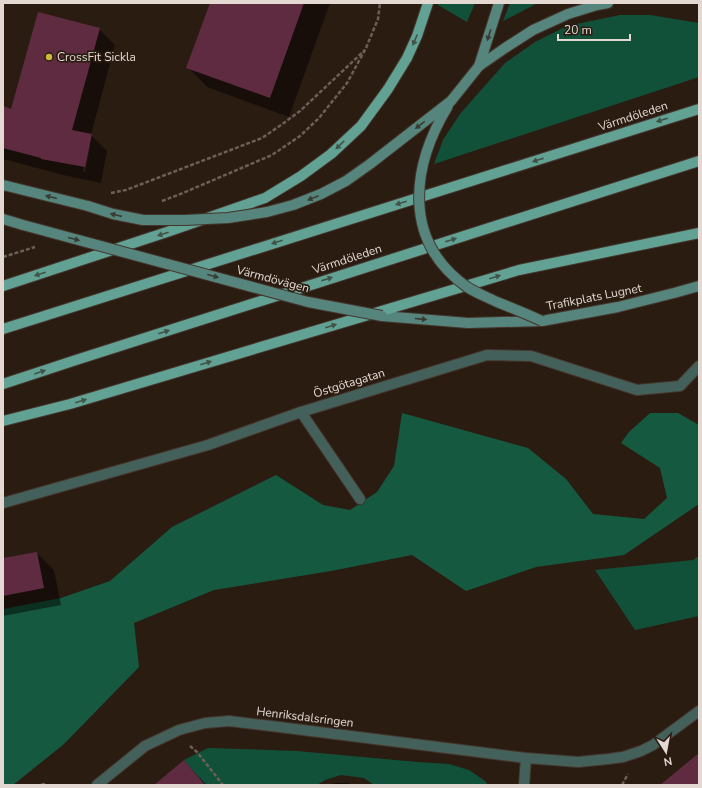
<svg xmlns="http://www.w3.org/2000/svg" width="702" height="788" font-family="'Nunito Sans',sans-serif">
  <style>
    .green { fill: #125139 }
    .forest { fill: #155a40 }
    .shadow { fill: #0007; fill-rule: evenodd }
    .building { fill: #5f2b41 }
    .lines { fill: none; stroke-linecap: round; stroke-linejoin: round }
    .lane-casing { stroke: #45362d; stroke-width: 12 }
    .street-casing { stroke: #45362d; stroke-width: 12 }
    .secondary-casing { stroke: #45362d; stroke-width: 12 }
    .primary-casing { stroke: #45362d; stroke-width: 12 }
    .path { stroke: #6c5f56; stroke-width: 2.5; stroke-dasharray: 4 2; stroke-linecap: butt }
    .lane { stroke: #43615a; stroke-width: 10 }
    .street { stroke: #43615a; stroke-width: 10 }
    .secondary { stroke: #55857c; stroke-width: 10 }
    .primary { stroke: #62a295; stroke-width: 10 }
    .secondary-bridge-casing { stroke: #45362d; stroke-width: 12; stroke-linecap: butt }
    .secondary-bridge { stroke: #55857c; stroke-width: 10 }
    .oneway { fill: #383c32 }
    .oneway2 { fill: #415246 }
    .poi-dot { fill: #c8bb3b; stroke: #2b1c12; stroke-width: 1.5 }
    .labels { text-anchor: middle; stroke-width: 3.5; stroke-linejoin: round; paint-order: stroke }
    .poi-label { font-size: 12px; fill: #e3d9d2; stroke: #2b1c12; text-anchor: start }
    .street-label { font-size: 12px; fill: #e3d9d2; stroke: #2b1c12 }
  </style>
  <rect width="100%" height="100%" fill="#2b1c12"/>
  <g class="green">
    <polygon points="438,3 475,3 467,22 438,5"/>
    <polygon points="510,3 538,3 503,21"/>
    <polygon points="620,15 650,15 693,22 699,23 699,77 434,164 443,140 460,114 505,63 535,42 567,26"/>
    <polygon points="699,556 699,616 635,630 595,570 693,560"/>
    <polygon points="208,748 297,751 417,762 449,764 469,770 485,781 488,785 374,785 364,778 341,775 325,780 317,785 205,785 184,760"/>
  </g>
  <polygon class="forest" points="402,413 528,448 566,479 593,514 644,519 667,498 660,468 621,443 629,432 650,413 678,413 699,425 699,504 624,555 536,567 466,591 412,555 331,571 214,590 134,623 139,667 64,744 13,785 3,785 3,609 61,598 110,581 172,527 276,475 323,505 350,510 377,492 394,466"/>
  <g class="shadow">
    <polygon points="211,3 330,3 289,117 207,87 188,67"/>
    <path d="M99,29L115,45L91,135L107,151L101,183L58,174L56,173L3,159V108L12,110ZM88,146H90L85,172H83Z"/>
    <polygon points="37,553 54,570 61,605 3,616 3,560"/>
    <polygon points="184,762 207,785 155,785"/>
    <polygon points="335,783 347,783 355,785 329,785"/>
  </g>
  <g class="building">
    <polygon points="210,3 304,3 270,98 186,68"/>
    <polygon points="38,12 100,28 72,130 92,134 85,167 41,159 41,158 3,148 3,106 11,109"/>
    <polygon points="37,552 44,588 3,596 3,558"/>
    <polygon points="699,753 699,785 660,785"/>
    <polygon points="184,760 205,785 154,785"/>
  </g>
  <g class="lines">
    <defs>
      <g id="lane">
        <polyline points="301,412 360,499"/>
        <polyline points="3,503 208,445 301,412 487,355 531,356 637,390 680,386 699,366"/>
      </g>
      <g id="street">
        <polyline points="97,785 145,746 179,730 205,723 229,721 271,726 526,758 578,762 608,759 623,757 641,751 653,745 699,711"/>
        <polyline points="524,785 526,758"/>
      </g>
      <g id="secondary">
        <polyline points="479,66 499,3"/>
        <polyline points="451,101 479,66 505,48 533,30 568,14 597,5 608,3"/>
        <polyline points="3,185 88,206"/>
        <polyline points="3,219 23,225"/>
        <polyline points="382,316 468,323 542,321 618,307 674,293 699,286"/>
      </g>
      <g id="primary">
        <polyline points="3,286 167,232 265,198 301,176 331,154 361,126 388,89 407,58 417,36 428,3"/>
        <polyline points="3,329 699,109"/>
        <polyline points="3,384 76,360 699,161"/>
        <polyline points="3,421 70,404 519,270 699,233"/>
      </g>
    </defs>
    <use href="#lane" class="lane-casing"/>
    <use href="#street" class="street-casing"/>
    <use href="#secondary" class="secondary-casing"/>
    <use href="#primary" class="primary-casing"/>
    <g class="path">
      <polyline points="111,193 126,190 262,138 281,125 300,111 365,50"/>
      <polyline points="162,201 183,193 272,155 300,136 319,118 347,83 366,48 378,19 380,3"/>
      <polyline points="3,257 35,247"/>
      <polyline points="190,746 197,752 223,785"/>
      <polyline points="41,785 44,784 44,785"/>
      <polyline points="622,785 628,774"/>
    </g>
    <use href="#lane" class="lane"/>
    <use href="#street" class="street"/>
    <use href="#secondary" class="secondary"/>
    <use href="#primary" class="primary"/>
    <defs>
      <g id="secondary-bridge">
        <path d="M448,106C411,167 402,241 467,287C476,293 487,297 497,302C512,308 527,314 542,321"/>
        <polyline points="88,206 113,214 143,220 185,220 228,218 267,212 293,205 321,194 346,181 370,164 451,101"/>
        <polyline points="23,225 308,302 382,316"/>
      </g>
    </defs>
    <use href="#secondary-bridge" class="secondary-bridge-casing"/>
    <use href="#secondary-bridge" class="secondary-bridge"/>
  </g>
  <defs><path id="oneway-solid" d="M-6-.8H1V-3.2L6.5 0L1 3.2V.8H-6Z"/></defs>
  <g class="oneway">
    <use href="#oneway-solid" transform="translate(489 35) rotate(108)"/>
    <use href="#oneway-solid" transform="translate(420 125) rotate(142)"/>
    <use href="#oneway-solid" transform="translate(51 197) rotate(-166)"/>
    <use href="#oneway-solid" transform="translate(313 198) rotate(158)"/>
    <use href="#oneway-solid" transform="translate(116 215) rotate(-167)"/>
    <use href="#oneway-solid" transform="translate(74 239) rotate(15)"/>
    <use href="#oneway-solid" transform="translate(213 276) rotate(15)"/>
    <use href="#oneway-solid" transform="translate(421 319) rotate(5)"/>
  </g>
  <g class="oneway2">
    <use href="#oneway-solid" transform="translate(415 40) rotate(113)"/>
    <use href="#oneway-solid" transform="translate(662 120) rotate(162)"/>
    <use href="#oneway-solid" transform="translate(340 145) rotate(136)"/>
    <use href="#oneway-solid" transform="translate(538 160) rotate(162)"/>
    <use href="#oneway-solid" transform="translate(401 203) rotate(162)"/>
    <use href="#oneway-solid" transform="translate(163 234) rotate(162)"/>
    <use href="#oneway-solid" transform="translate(451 240) rotate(-18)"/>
    <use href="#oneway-solid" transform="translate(277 242) rotate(162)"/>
    <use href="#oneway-solid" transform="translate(40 274) rotate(162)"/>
    <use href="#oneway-solid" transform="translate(495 277) rotate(-17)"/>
    <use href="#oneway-solid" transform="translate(327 279) rotate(-18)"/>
    <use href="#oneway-solid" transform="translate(331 326) rotate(-17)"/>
    <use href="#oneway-solid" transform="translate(164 332) rotate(-18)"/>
    <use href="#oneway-solid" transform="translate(206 363) rotate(-17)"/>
    <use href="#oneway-solid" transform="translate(40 372) rotate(-19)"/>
    <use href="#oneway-solid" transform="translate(81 401) rotate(-17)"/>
  </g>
  <circle class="poi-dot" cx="49" cy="57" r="4"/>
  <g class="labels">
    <g class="poi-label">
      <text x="57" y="61">CrossFit Sickla</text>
    </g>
    <g class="street-label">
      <text transform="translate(633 116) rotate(-18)" y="4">Värmdöleden</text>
      <text transform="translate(347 259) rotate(-18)" y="4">Värmdöleden</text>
      <text transform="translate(273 279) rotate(15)" y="4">Värmdövägen</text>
      <text transform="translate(594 297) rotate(-11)" y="4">Trafikplats Lugnet</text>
      <text transform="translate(349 383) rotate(-17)" y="4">Östgötagatan</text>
      <text transform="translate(305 717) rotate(7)" y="4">Henriksdalsringen</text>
    </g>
  </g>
  <rect width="702" height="788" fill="none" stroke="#e3d9d2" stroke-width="8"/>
  <g transform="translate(666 752) rotate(169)" stroke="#2b1c12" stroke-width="3" paint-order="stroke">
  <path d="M0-3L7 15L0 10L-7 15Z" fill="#e3d9d2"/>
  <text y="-6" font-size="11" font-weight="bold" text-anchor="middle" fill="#e3d9d2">N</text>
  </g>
  <path d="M558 34v6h72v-6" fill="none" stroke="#e3d9d2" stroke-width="2"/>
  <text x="564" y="34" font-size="12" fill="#e3d9d2" stroke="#2b1c12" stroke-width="3" paint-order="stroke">20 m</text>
</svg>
